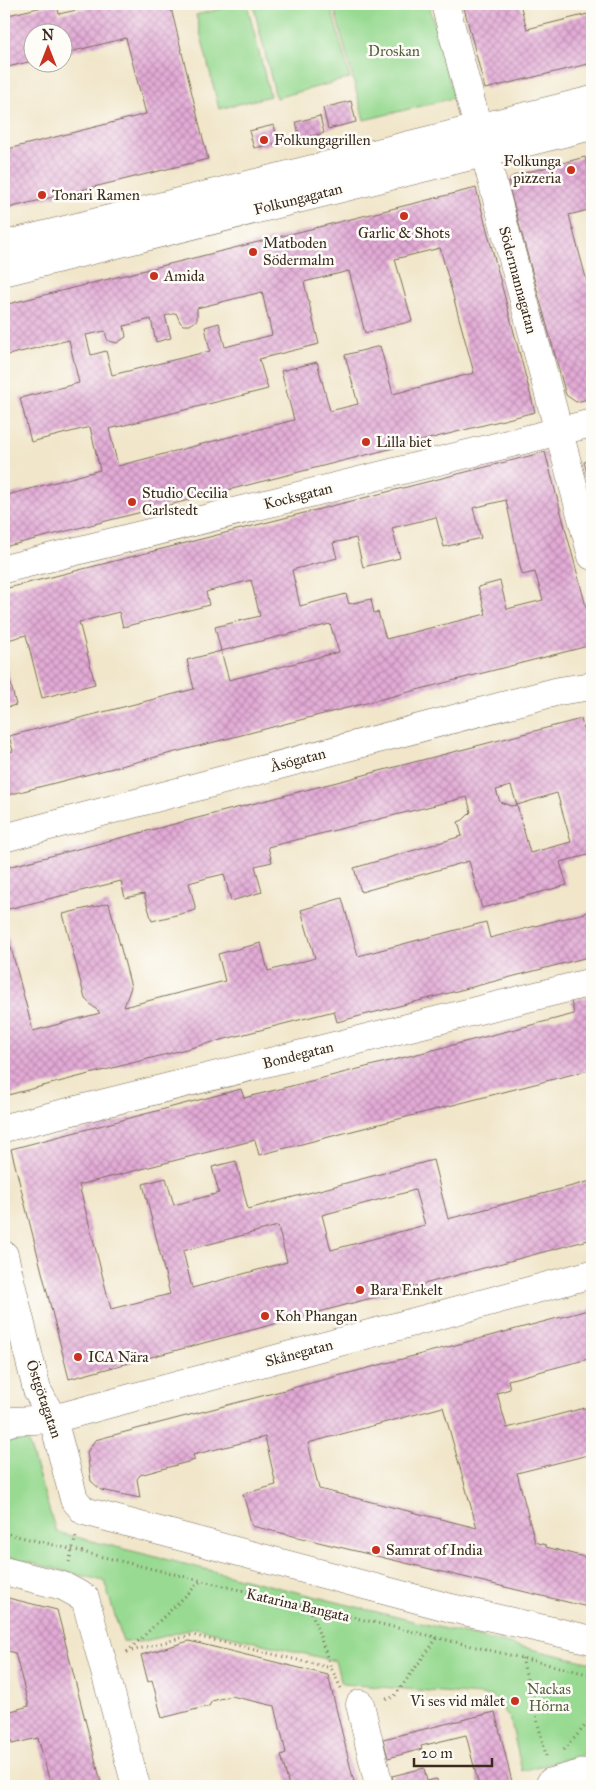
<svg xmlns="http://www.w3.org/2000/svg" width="596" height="1790" font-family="'IM FELL Great Primer',serif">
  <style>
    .green { fill: #98da92; stroke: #6a8258 }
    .building { fill: url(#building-cross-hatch); fill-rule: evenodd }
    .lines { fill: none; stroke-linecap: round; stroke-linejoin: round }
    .minor-casing { stroke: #7b6c5a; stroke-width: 29 }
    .tertiary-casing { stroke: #7b6c5a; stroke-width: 29 }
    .path { stroke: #7b6c5a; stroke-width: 3; stroke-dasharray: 1 4; stroke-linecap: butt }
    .minor { stroke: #fff; stroke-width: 28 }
    .tertiary { stroke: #fff; stroke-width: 28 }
    .poi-dot { fill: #c8321e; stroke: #fdfcf7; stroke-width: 2 }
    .labels { text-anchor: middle; stroke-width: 5; stroke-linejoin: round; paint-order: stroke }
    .park-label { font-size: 15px; fill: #575f41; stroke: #fdfcf7 }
    .poi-label { font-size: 15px; fill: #3b2a1e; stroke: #fdfcf7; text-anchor: start }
    .street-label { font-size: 15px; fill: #3b2a1e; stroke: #fdfcf7 }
  </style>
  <defs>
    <pattern id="building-cross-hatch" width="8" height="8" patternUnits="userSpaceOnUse" patternTransform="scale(1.25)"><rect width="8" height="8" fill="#e3abd7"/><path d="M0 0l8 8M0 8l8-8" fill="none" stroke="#b98bae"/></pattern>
  </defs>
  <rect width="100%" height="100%" fill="#fdfcf7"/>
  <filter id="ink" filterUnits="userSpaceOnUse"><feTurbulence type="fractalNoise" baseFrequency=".02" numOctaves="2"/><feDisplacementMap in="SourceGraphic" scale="10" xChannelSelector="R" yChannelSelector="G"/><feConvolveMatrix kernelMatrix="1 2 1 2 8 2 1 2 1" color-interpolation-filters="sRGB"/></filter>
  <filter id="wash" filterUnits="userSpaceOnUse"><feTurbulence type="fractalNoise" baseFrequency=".0096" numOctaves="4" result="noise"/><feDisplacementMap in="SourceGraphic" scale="20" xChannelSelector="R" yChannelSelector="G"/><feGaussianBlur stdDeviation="1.12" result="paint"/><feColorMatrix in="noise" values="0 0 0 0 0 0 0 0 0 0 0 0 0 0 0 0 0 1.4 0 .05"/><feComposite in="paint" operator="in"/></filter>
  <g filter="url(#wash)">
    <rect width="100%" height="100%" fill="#f1e6ca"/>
    <g class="green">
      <polygon points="240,4 247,4 270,96 219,109 196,15"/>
      <polygon points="253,4 330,4 350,78 276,98"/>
      <polygon points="333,4 429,4 454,98 364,120"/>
      <polygon points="27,1438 56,1532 449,1630 592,1663 592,1752 522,1771 510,1718 492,1696 342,1684 335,1661 196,1628 141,1642 123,1641 104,1581 4,1556 4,1443"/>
    </g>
    <g id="blocks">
      <g class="building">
        <polygon points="55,4 57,4 59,14 103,4 170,4 208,159 4,209 4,150 146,114 126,38 62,54 62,32 32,32 32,61 4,68 4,16"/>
        <polygon points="179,4 196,4 180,8"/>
        <polygon points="463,4 520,4 527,29 592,13 592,63 485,89"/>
        <polygon points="351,101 356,122 328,129 323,108"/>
        <polygon points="320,116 324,133 300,139 296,122"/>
        <polygon points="274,125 278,143 254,148 249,131"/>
        <polygon points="585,157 592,181 592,209 569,215 592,300 592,398 576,402 566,395 508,184 513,176"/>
        <path d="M476,188L535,412L4,547V496L100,470L90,427L31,442L20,398L79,383L69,340L4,356V305ZM440,248L474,373L393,394L380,346L345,355L358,404L330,411L317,362L281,371L294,420L118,466L109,429L268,389L259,359L319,344L304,282L349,271L365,333L393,326L412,321L395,259ZM262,292L272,335L225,347L219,323L205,327L210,351L112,375L106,351L91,355L86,335L105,331L107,339L109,341L117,343L126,337L124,326L151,319L156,342L171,338L165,316L176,313L180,322L183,325H190L197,320V308Z"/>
        <path d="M545,452L592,629V645L4,796V753L13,751L9,736L194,689L187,660L221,651L215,627L260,616L251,580L206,592L209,605L123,627L119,612L79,622L95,684L42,698L26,635L4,641V589ZM506,500L522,575L535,572L543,600L507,609L500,581L478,587L486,614L386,639L378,612L374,613L371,599L349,604L346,594L300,606L292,570L337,558L333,543L356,538L363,567L400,558L392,528L436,517L444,547L481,538L473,508ZM330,624L339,652L229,680L221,651Z"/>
        <polygon points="592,460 592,491 584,462"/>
        <polygon points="7,669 16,705 4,708 4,670"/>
        <path d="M581,719L592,761V854L560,862L567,885L482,908L469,861L361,892L354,868L462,836L458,822L463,820L471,812L467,797L268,847L272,862L255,866L262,892L231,901L224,874L207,878L189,883L196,910L152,921L144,894L125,898L121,881L4,910V868ZM511,786L517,805L557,793L571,842L530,853L517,805L511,806L500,802L496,790Z"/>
        <polygon points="342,898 358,956 486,922 490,938 592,911 592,956 337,1022 334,1011 4,1096 4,921 33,1031 100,1013 85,999 63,914 109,903 131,987 124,1007 225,981 218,954 261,943 268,971 315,958 301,910"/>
        <path d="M592,996V1078L589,1070L259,1155L255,1140L79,1185L111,1309L170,1294L143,1184L166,1178L174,1205L219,1193L212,1167L236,1161L248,1209L433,1160L448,1219L591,1181L592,1239L69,1379L11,1149L241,1089L244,1098L555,1019L574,1014L571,1001ZM415,1190L425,1225L331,1250L322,1215ZM278,1226L287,1262L192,1288L183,1251Z"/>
        <path d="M592,1309V1358L508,1380L510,1389L497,1393L507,1428L592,1406V1454L517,1473L535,1542L546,1545V1547L592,1559V1608L252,1526L243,1494L276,1485L265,1437L193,1455L195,1460L140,1475L137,1479L140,1498L101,1490L91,1481L87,1452L95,1440ZM443,1407L477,1528L319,1489L308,1443Z"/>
        <polygon points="4,1597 57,1610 102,1786 51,1786 38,1738 12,1744 4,1713 29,1706 15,1653 4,1650"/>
        <polygon points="189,1641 328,1675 355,1786 289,1786 281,1755 286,1753 275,1706 231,1696 212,1701 209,1706 162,1718 152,1680 148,1682 141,1655"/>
        <polygon points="495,1712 513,1786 479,1786 466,1735 421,1746 422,1749 388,1758 383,1739"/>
        <polygon points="424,1768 427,1781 437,1779 438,1786 394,1786 392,1776"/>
      </g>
    </g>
  </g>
  <g filter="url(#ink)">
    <use href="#blocks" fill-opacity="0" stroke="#7b6c5a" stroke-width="1"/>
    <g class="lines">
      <defs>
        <g id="minor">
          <polyline points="445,4 592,556"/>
          <polyline points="4,569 592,423"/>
          <polyline points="4,838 559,691 592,686"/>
          <polyline points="4,1128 592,982"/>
          <polyline points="4,1255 37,1390 53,1419 74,1499 84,1511 451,1608 592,1640"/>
          <polyline points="4,1424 13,1421 53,1419 592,1274"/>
          <polyline points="4,1571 63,1586 85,1598 136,1786"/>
          <polyline points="360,1704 379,1786"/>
          <polyline points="549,1786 551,1782 592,1771"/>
        </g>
        <g id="tertiary">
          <polyline points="4,245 592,100"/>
          <polyline points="4,272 592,126"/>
        </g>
      </defs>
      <use href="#minor" class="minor-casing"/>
      <use href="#tertiary" class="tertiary-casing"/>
      <g class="path">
        <polyline points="4,1533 592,1675"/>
        <polyline points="69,1562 76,1536"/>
        <polyline points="310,1608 331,1668 341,1688"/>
        <polyline points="127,1652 192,1635 331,1668"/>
        <polyline points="127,1652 200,1582"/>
        <polyline points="522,1658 546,1756"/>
        <polyline points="386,1699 394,1697 437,1638"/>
        <polyline points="564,1750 592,1718"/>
      </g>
      <use href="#minor" class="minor"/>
      <use href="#tertiary" class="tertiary"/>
    </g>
  </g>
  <g class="poi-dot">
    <circle cx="264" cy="140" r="5"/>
    <circle cx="571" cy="170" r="5"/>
    <circle cx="42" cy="195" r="5"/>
    <circle cx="404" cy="216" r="5"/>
    <circle cx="253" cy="252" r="5"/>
    <circle cx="154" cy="276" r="5"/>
    <circle cx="366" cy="442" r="5"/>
    <circle cx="132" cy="502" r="5"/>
    <circle cx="360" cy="1290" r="5"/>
    <circle cx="265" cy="1316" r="5"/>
    <circle cx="78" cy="1357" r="5"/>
    <circle cx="376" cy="1550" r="5"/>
    <circle cx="515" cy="1701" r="5"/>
  </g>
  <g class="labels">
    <g class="park-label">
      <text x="394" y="56">Droskan</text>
      <text x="549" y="1694">Nackas<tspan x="549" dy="17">Hörna</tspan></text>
    </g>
    <g class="poi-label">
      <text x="274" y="145">Folkungagrillen</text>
      <text x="561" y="166" text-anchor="end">Folkunga<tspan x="561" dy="17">pizzeria</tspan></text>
      <text x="52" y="200">Tonari Ramen</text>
      <text x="404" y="238" text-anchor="middle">Garlic &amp; Shots</text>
      <text x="263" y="248">Matboden<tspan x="263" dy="17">Södermalm</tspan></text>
      <text x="164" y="281">Amida</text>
      <text x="376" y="447">Lilla biet</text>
      <text x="142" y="498">Studio Cecilia<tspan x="142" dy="17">Carlstedt</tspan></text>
      <text x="370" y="1295">Bara Enkelt</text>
      <text x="275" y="1321">Koh Phangan</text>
      <text x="88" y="1362">ICA Nära</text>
      <text x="386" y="1555">Samrat of India</text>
      <text x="505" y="1706" text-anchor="end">Vi ses vid målet</text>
    </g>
    <g class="street-label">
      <text transform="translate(298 199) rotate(-14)" y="5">Folkungagatan</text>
      <text transform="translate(518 280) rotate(75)" y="5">Södermannagatan</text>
      <text transform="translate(298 496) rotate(-14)" y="5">Kocksgatan</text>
      <text transform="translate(298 760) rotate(-15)" y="5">Åsögatan</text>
      <text transform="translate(298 1055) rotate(-14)" y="5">Bondegatan</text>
      <text transform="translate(299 1353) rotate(-15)" y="5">Skånegatan</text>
      <text transform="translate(44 1399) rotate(71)" y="5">Östgötagatan</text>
      <text transform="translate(298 1605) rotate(13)" y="5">Katarina Bangata</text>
    </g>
  </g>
  <rect width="596" height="1790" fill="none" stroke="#fdfcf7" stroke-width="20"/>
  <g transform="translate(48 48)"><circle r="24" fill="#fdfcf7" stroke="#afa8a0"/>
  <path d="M0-4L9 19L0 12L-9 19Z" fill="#c8321e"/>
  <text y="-8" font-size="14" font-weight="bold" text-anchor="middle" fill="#3b2a1e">N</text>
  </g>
  <path d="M414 1758v8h78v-8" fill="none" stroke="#3b2a1e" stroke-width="2.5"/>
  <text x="421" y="1758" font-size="15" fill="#3b2a1e" stroke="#fdfcf7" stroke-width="4" paint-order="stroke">20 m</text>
</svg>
